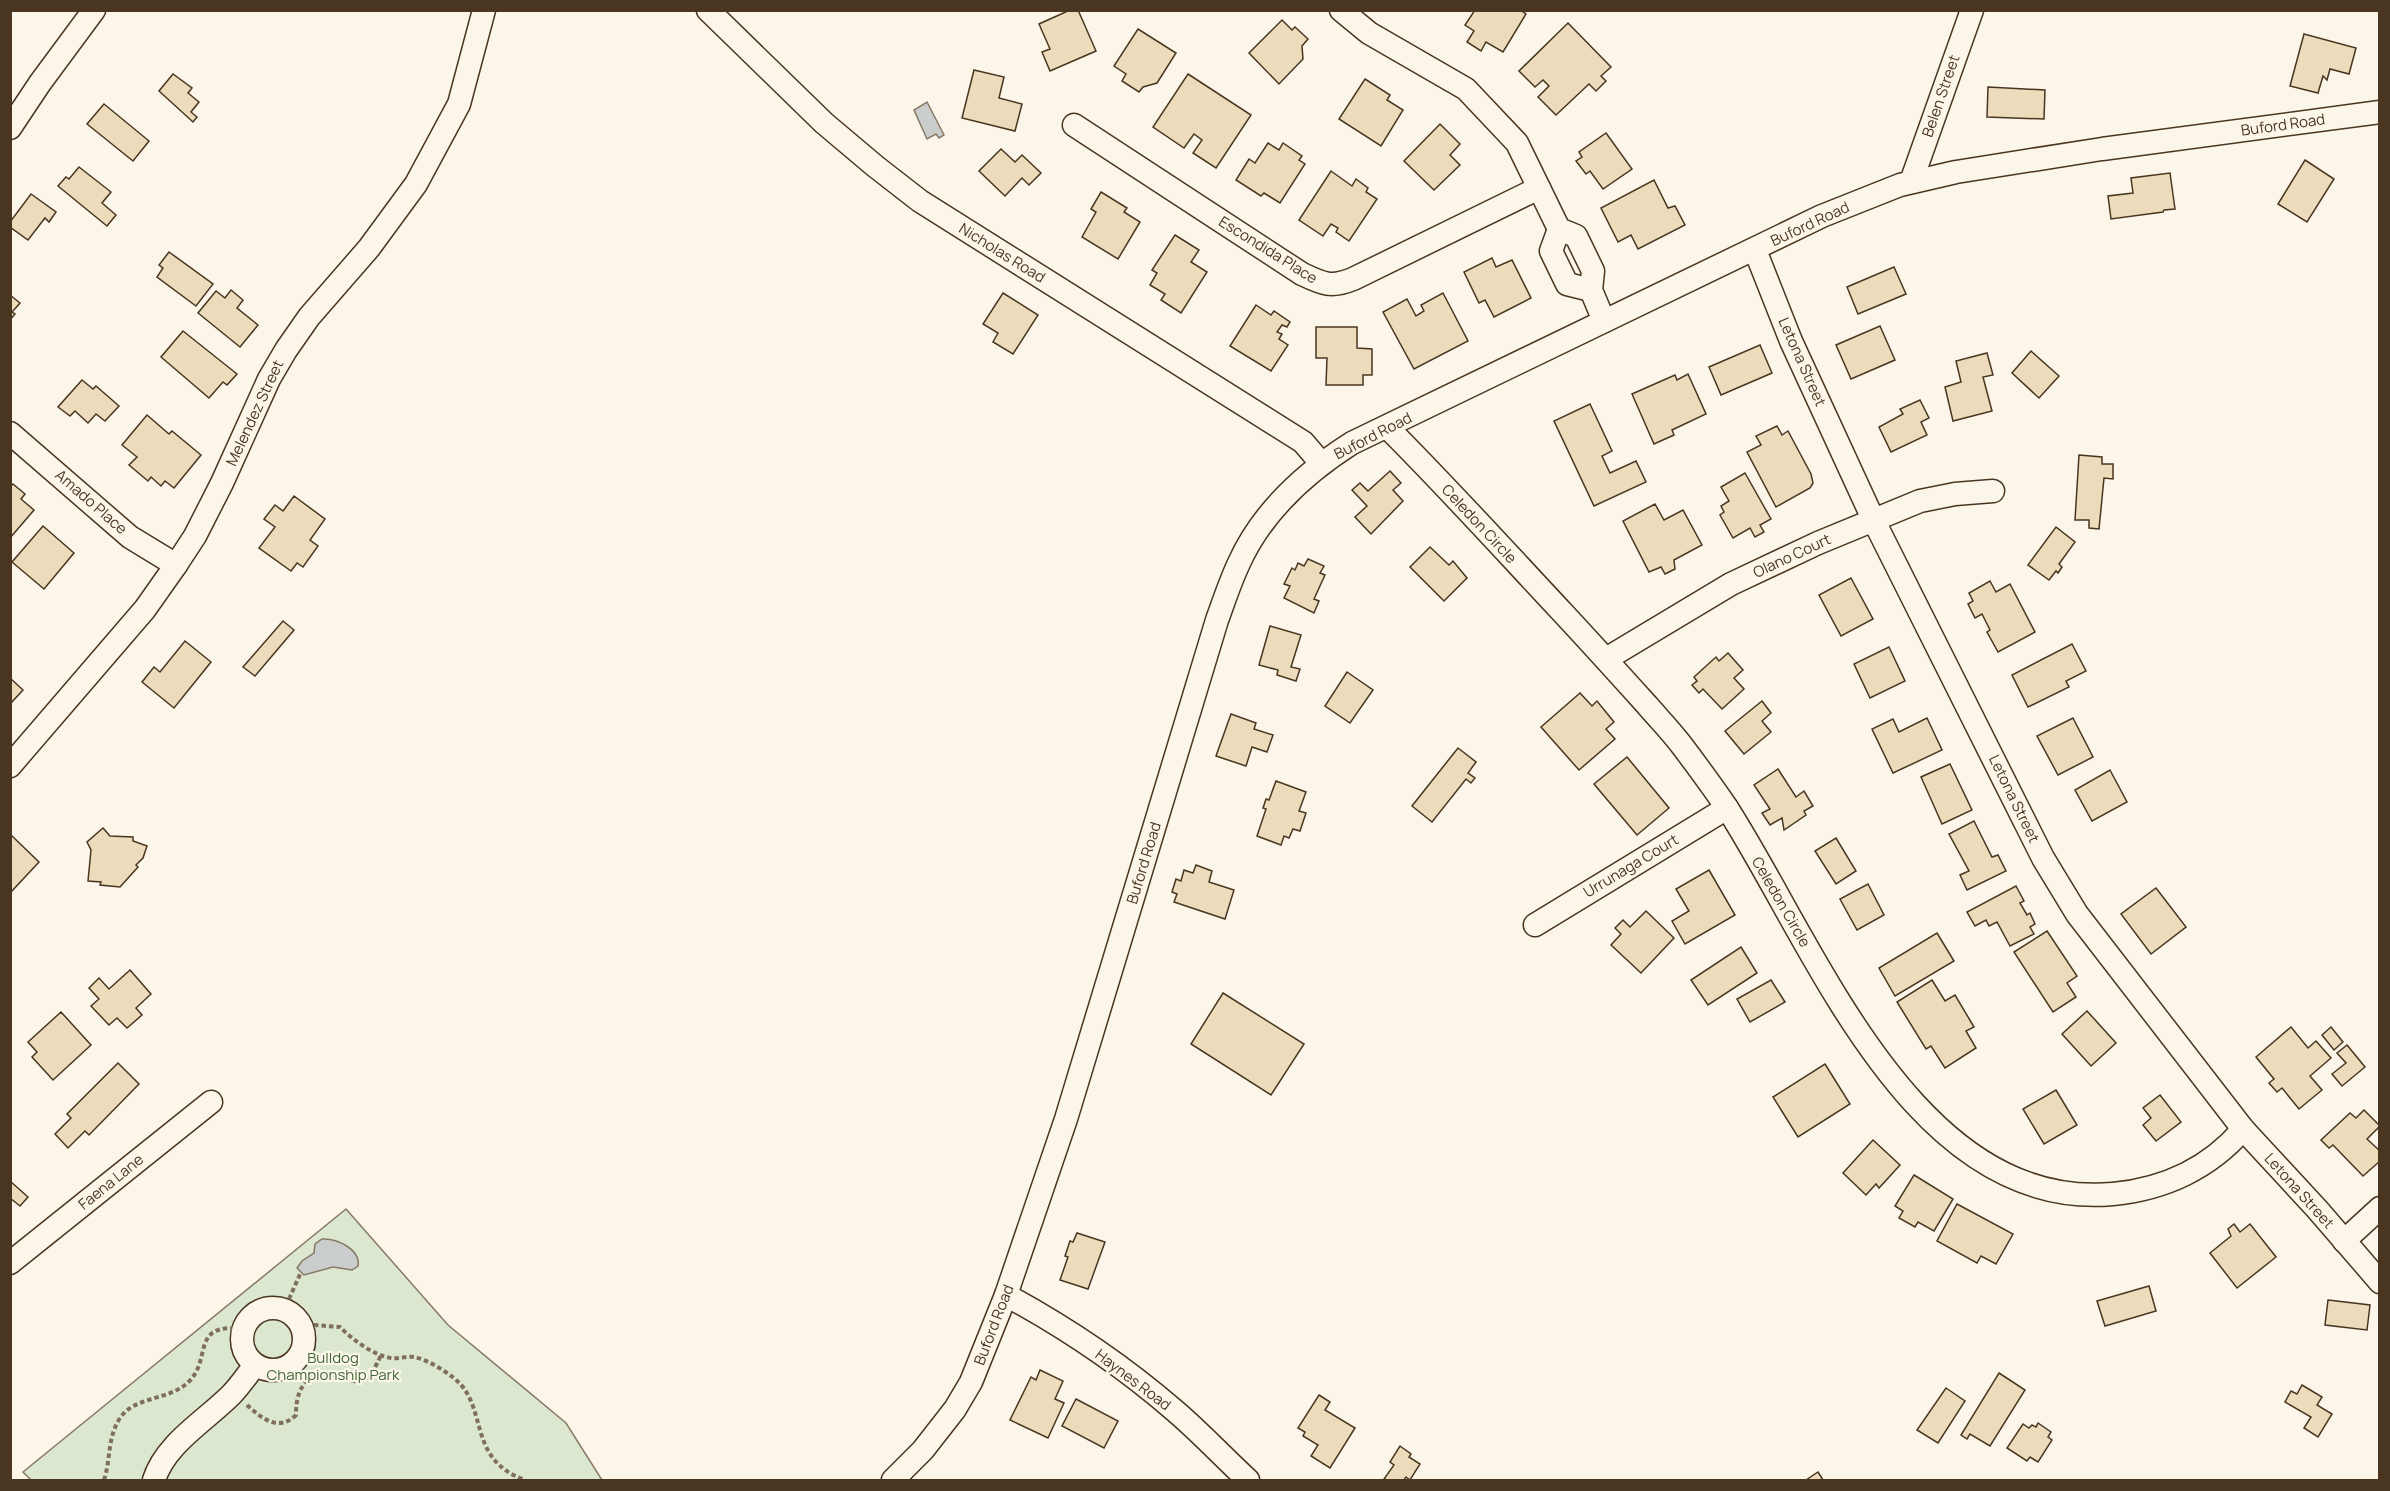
<svg xmlns="http://www.w3.org/2000/svg" width="2390" height="1491" font-family="Manrope,sans-serif">
  <style>
    .green { fill: #dce7d0; stroke: #887966; stroke-width: 1.5 }
    .water { fill: #c9cecd; stroke: #887966; stroke-width: 1.5 }
    .building { fill: #ecdcbc; stroke: #4a3520; stroke-width: 1.5 }
    .lines { fill: none; stroke-linecap: round; stroke-linejoin: round }
    .minor-casing { stroke: #4a3520; stroke-width: 25 }
    .path { stroke: #7f6f5c; stroke-width: 4; stroke-dasharray: 4.5 3; stroke-linecap: butt }
    .minor { stroke: #fbf6e9; stroke-width: 22 }
    .labels { text-anchor: middle; stroke-width: 4.5; stroke-linejoin: round; paint-order: stroke }
    .street-label { font-size: 15px; fill: #4a3520; stroke: #fbf6e9 }
    .park-label { font-size: 15px; fill: #436837; stroke: #fbf6e9 }
  </style>
  <rect width="100%" height="100%" fill="#fbf6e9"/>
  <polygon class="green" points="346,1209 448,1325 566,1423 602,1480 31,1480 23,1472"/>
  <g class="water">
    <polygon points="927,102 944,135 939,138 936,134 927,139 914,110"/>
    <path d="M322,1239C336,1238 361,1249 358,1266L352,1270L333,1267L304,1275L297,1268L302,1261L314,1253L315,1244Z"/>
  </g>
  <g class="building">
    <polygon points="1070,10 1078,10 1096,51 1050,71 1042,52 1050,49 1039,24"/>
    <polygon points="1475,10 1520,10 1526,14 1503,52 1486,42 1481,51 1467,42 1474,31 1465,25"/>
    <polygon points="1282,20 1292,30 1295,27 1308,39 1302,46 1303,59 1279,84 1249,53"/>
    <polygon points="1568,23 1611,67 1601,76 1606,81 1596,91 1589,84 1556,115 1538,97 1549,86 1543,80 1535,87 1519,71"/>
    <polygon points="1138,29 1176,53 1157,83 1143,87 1139,92 1122,81 1126,74 1114,66"/>
    <polygon points="2304,34 2356,48 2349,74 2330,69 2327,80 2323,76 2318,93 2290,86"/>
    <polygon points="974,70 1004,77 999,98 1022,104 1015,131 962,118"/>
    <polygon points="173,74 192,88 188,93 199,102 191,112 197,117 193,122 159,91"/>
    <polygon points="1188,74 1251,115 1216,168 1193,153 1202,140 1194,134 1184,148 1153,127"/>
    <polygon points="1365,79 1390,95 1387,100 1403,110 1381,146 1339,119"/>
    <polygon points="1988,87 2045,90 2044,119 1987,117"/>
    <polygon points="104,104 149,141 133,161 87,124"/>
    <polygon points="1440,124 1460,144 1450,155 1460,165 1434,190 1404,161"/>
    <polygon points="1606,133 1632,169 1603,189 1590,171 1586,174 1576,161 1582,157 1579,152"/>
    <polygon points="1268,143 1279,150 1283,143 1302,156 1299,160 1305,164 1280,203 1264,193 1261,196 1236,180 1249,159 1255,163"/>
    <polygon points="1001,149 1015,162 1022,155 1041,173 1029,185 1022,178 1005,196 979,171"/>
    <polygon points="2305,160 2334,179 2307,222 2278,204"/>
    <polygon points="79,167 111,192 102,203 116,215 107,226 58,186 66,177 69,179"/>
    <polygon points="1331,171 1352,186 1356,179 1368,188 1366,192 1377,199 1349,241 1336,232 1338,228 1331,224 1323,236 1299,220"/>
    <polygon points="2170,173 2175,209 2164,210 2163,212 2111,219 2108,196 2133,193 2131,178"/>
    <polygon points="1654,180 1668,208 1675,206 1685,225 1638,249 1631,235 1618,242 1601,208"/>
    <polygon points="1101,192 1127,208 1124,212 1140,222 1118,259 1082,237 1096,212 1091,209"/>
    <polygon points="31,194 56,212 49,222 45,218 28,240 10,227 10,222"/>
    <polygon points="1175,235 1199,250 1191,262 1207,272 1181,313 1161,300 1165,294 1150,285 1157,273 1152,270"/>
    <polygon points="169,252 213,284 196,306 157,277 163,268 159,265"/>
    <polygon points="1492,258 1496,267 1512,260 1531,298 1494,317 1485,300 1479,303 1464,272"/>
    <polygon points="1894,267 1906,294 1858,314 1847,287"/>
    <polygon points="231,290 243,300 237,308 258,325 240,347 198,313 216,291 225,298"/>
    <polygon points="1003,293 1038,315 1013,354 993,342 998,333 983,324"/>
    <polygon points="1443,293 1468,341 1414,369 1383,312 1407,299 1416,316 1424,311 1421,305"/>
    <polygon points="10,295 20,303 12,312 15,314 10,320"/>
    <polygon points="1256,305 1271,315 1274,311 1290,322 1287,327 1282,325 1277,332 1282,334 1279,339 1288,345 1271,371 1230,346"/>
    <polygon points="1880,326 1895,360 1851,379 1836,345"/>
    <polygon points="1316,327 1357,327 1357,348 1372,349 1372,375 1363,375 1363,385 1326,385 1327,358 1316,358"/>
    <polygon points="183,331 237,374 227,385 223,382 209,398 161,357"/>
    <polygon points="1760,345 1772,373 1721,395 1709,367"/>
    <polygon points="2031,351 2059,376 2039,398 2012,373"/>
    <polygon points="1987,353 1993,375 1983,377 1992,411 1953,421 1945,387 1961,382 1956,361"/>
    <polygon points="1688,374 1706,414 1672,430 1674,435 1654,444 1632,394 1675,375 1677,380"/>
    <polygon points="82,380 93,389 96,386 119,406 105,421 96,414 88,423 75,411 70,416 58,407"/>
    <polygon points="1920,400 1929,418 1921,422 1927,435 1891,452 1879,427 1903,414 1900,409"/>
    <polygon points="1590,404 1612,451 1602,456 1610,473 1636,461 1646,482 1594,506 1554,421"/>
    <polygon points="147,415 169,434 172,431 201,455 174,488 165,481 161,486 151,477 148,481 129,465 137,457 122,445"/>
    <polygon points="1777,426 1782,435 1788,431 1811,474 1813,483 1810,488 1776,507 1747,452 1761,445 1756,436"/>
    <polygon points="2079,455 2102,457 2102,464 2113,464 2113,479 2104,478 2099,529 2089,528 2089,520 2075,520"/>
    <polygon points="1390,471 1401,483 1393,490 1403,501 1371,534 1355,517 1367,506 1352,490 1360,483 1368,491"/>
    <polygon points="1745,473 1771,519 1760,525 1764,532 1755,537 1750,528 1733,538 1720,515 1724,512 1721,506 1729,501 1721,487"/>
    <polygon points="13,484 25,494 21,499 34,510 10,538 10,487"/>
    <polygon points="294,496 325,519 310,540 318,546 303,567 297,563 291,571 259,548 275,527 264,519 275,505 283,511"/>
    <polygon points="1655,504 1664,520 1683,510 1702,545 1674,560 1675,569 1665,574 1661,567 1649,572 1623,521"/>
    <polygon points="43,526 74,553 44,589 12,562"/>
    <polygon points="2056,527 2075,542 2059,564 2062,567 2058,573 2056,571 2049,580 2028,565"/>
    <polygon points="1430,547 1449,565 1453,561 1467,578 1444,601 1410,567"/>
    <polygon points="1308,559 1324,566 1320,573 1325,575 1314,599 1319,601 1314,613 1284,598 1290,586 1284,584 1292,568 1295,570 1298,563 1304,566"/>
    <polygon points="1851,578 1873,619 1841,636 1819,595"/>
    <polygon points="1990,581 1996,592 2010,584 2035,632 1998,652 1987,632 1990,630 1982,614 1975,618 1968,604 1973,601 1969,593"/>
    <polygon points="283,621 294,630 255,676 243,667"/>
    <polygon points="1270,626 1301,635 1291,667 1300,669 1296,681 1277,675 1278,670 1259,665"/>
    <polygon points="185,641 211,662 174,708 142,682 154,667 160,672"/>
    <polygon points="2072,644 2086,671 2066,681 2069,687 2028,707 2012,675"/>
    <polygon points="1889,647 1905,681 1870,698 1854,664"/>
    <polygon points="1728,653 1743,670 1734,678 1744,689 1722,709 1703,689 1699,693 1692,685 1697,681 1694,677 1716,657 1719,661"/>
    <polygon points="1347,672 1373,690 1350,723 1325,706"/>
    <polygon points="10,678 23,690 10,704"/>
    <polygon points="1580,693 1592,706 1597,701 1614,722 1606,729 1615,739 1579,770 1541,727"/>
    <polygon points="1762,701 1771,713 1762,721 1771,732 1744,754 1725,731"/>
    <polygon points="1231,714 1256,723 1254,729 1273,735 1267,752 1252,747 1246,766 1216,756"/>
    <polygon points="1927,718 1942,750 1893,773 1872,729 1893,719 1899,732"/>
    <polygon points="2073,718 2093,757 2058,775 2037,736"/>
    <polygon points="1458,748 1476,762 1468,773 1475,778 1471,783 1466,779 1432,822 1412,806"/>
    <polygon points="1627,757 1669,808 1637,835 1594,784"/>
    <polygon points="1950,764 1972,810 1942,824 1921,777"/>
    <polygon points="1778,769 1796,797 1804,791 1813,806 1804,811 1806,815 1784,830 1782,818 1770,825 1762,813 1770,809 1754,785"/>
    <polygon points="2110,770 2127,802 2092,821 2075,790"/>
    <polygon points="1276,781 1306,792 1299,811 1306,813 1300,831 1293,829 1289,838 1284,836 1281,845 1257,836 1266,809 1263,808 1266,799 1269,800"/>
    <polygon points="1974,821 1992,857 1998,855 2006,871 1967,890 1960,875 1969,871 1949,834"/>
    <polygon points="103,828 110,836 133,837 133,841 147,846 143,858 136,865 138,867 120,887 100,885 101,882 88,881 91,850 87,842"/>
    <polygon points="11,835 39,862 10,893 10,836"/>
    <polygon points="1836,838 1856,871 1836,884 1815,851"/>
    <polygon points="1196,865 1212,871 1209,882 1234,890 1225,919 1174,902 1177,894 1172,892 1176,879 1181,881 1184,870 1193,873"/>
    <polygon points="1709,870 1735,915 1685,944 1672,921 1689,911 1676,889"/>
    <polygon points="1868,884 1884,915 1857,930 1840,899"/>
    <polygon points="2016,886 2024,901 2020,903 2027,915 2030,913 2035,924 2030,927 2034,934 2010,946 1997,922 1989,926 1986,920 1975,926 1967,912"/>
    <polygon points="2156,888 2186,927 2151,954 2121,914"/>
    <polygon points="1646,911 1674,938 1641,973 1611,945 1621,934 1615,928 1623,920 1630,927"/>
    <polygon points="2047,931 2077,976 2067,983 2076,997 2053,1012 2014,952"/>
    <polygon points="1937,933 1954,961 1895,996 1879,968"/>
    <polygon points="1741,947 1757,973 1708,1005 1691,980"/>
    <polygon points="130,970 151,994 136,1008 142,1015 127,1028 117,1018 109,1025 91,1006 99,999 89,988 99,978 109,989"/>
    <polygon points="1771,980 1785,1002 1750,1022 1737,999"/>
    <polygon points="1932,980 1945,1001 1955,995 1974,1027 1966,1031 1976,1048 1945,1068 1931,1046 1926,1049 1897,1002"/>
    <polygon points="1223,993 1304,1044 1271,1095 1191,1044"/>
    <polygon points="2087,1011 2116,1043 2091,1066 2062,1034"/>
    <polygon points="61,1012 91,1045 53,1080 32,1057 37,1052 28,1042"/>
    <polygon points="2291,1027 2308,1048 2316,1041 2331,1058 2310,1076 2322,1090 2299,1109 2282,1088 2277,1092 2269,1083 2274,1079 2256,1057"/>
    <polygon points="2331,1027 2343,1042 2334,1050 2322,1035"/>
    <polygon points="2347,1045 2365,1067 2342,1086 2332,1074 2346,1063 2337,1053"/>
    <polygon points="118,1063 139,1084 89,1135 85,1131 68,1148 55,1134 71,1118 67,1114"/>
    <polygon points="1825,1064 1850,1104 1798,1137 1773,1097"/>
    <polygon points="2056,1090 2077,1125 2044,1144 2023,1109"/>
    <polygon points="2160,1095 2181,1122 2156,1141 2143,1125 2151,1118 2143,1108"/>
    <polygon points="2364,1110 2380,1126 2367,1139 2380,1151 2380,1161 2363,1176 2333,1145 2329,1148 2321,1140 2350,1113 2356,1118"/>
    <polygon points="1873,1140 1900,1165 1879,1188 1876,1184 1866,1195 1843,1173"/>
    <polygon points="1914,1175 1953,1199 1934,1231 1918,1222 1915,1227 1899,1218 1903,1211 1895,1206"/>
    <polygon points="10,1181 28,1197 20,1206 10,1198"/>
    <polygon points="1957,1204 2013,1234 1996,1264 1981,1256 1977,1263 1937,1241"/>
    <polygon points="2234,1224 2240,1232 2250,1224 2276,1257 2237,1288 2210,1253 2231,1236 2228,1229"/>
    <polygon points="1077,1233 1105,1242 1088,1289 1060,1280 1068,1257 1065,1256 1070,1241 1073,1242"/>
    <polygon points="2149,1286 2156,1311 2105,1326 2097,1301"/>
    <polygon points="2328,1300 2370,1305 2367,1330 2325,1325"/>
    <polygon points="1040,1370 1063,1381 1055,1399 1064,1403 1048,1438 1010,1420 1031,1377 1036,1380"/>
    <polygon points="1999,1373 2025,1390 1990,1446 1970,1434 1967,1439 1961,1435"/>
    <polygon points="2302,1385 2322,1397 2317,1405 2332,1414 2318,1437 2304,1428 2311,1417 2285,1402 2291,1391 2297,1394"/>
    <polygon points="1946,1388 1965,1401 1938,1443 1917,1430"/>
    <polygon points="1319,1395 1330,1402 1325,1410 1355,1428 1330,1468 1311,1456 1318,1445 1303,1436 1305,1432 1298,1428"/>
    <polygon points="1076,1399 1118,1421 1104,1448 1062,1426"/>
    <polygon points="2038,1423 2051,1432 2048,1437 2052,1440 2038,1462 2030,1457 2027,1461 2007,1448 2023,1424 2029,1428 2032,1425 2036,1427"/>
    <polygon points="1400,1446 1411,1454 1409,1457 1420,1464 1410,1480 1406,1477 1404,1480 1387,1480 1384,1479 1394,1465 1390,1462"/>
    <polygon points="1818,1472 1823,1480 1806,1480"/>
  </g>
  <g class="lines">
    <defs>
      <g id="minor">
        <polyline points="708,10 824,123 875,166 920,201 1303,442 1321,463"/>
        <polyline points="1341,10 1369,33 1466,89 1517,143 1559,229 1576,236 1593,271 1591,290 1604,321"/>
        <path d="M1074,125L1302,274C1323,284 1331,288 1353,279L1539,188"/>
        <polyline points="10,128 40,83 94,10"/>
        <polyline points="1911,182 1972,10"/>
        <polyline points="1559,229 1551,251 1567,284 1591,290"/>
        <polyline points="1755,250 1791,341 1873,519 2043,858 2077,914 2243,1129 2317,1209 2380,1282"/>
        <path d="M1388,428C1448,488 1505,551 1563,613C1591,643 1619,674 1647,705C1659,719 1672,732 1683,747C1698,767 1713,787 1727,808C1815,944 1913,1212 2113,1194C2164,1189 2210,1168 2243,1129"/>
        <polyline points="10,433 130,537 176,565"/>
        <polyline points="1606,659 1731,584 1818,543 1920,501 1955,494 1993,491"/>
        <polyline points="10,766 145,609 176,565 195,536 222,483 269,379 286,350 309,317 369,248 416,184 459,104 484,10"/>
        <polyline points="1535,925 1727,808"/>
        <polyline points="2344,1241 2380,1208"/>
        <polyline points="10,1263 211,1102"/>
        <path d="M1006,1295C1065,1327 1123,1366 1174,1410C1200,1432 1223,1457 1248,1480"/>
        <circle cx="273" cy="1339" r="31"/>
        <path d="M154,1480C165,1444 205,1421 231,1395C240,1386 247,1375 255,1365"/>
        <path d="M893,1480L923,1450L955,1409L971,1382L1006,1295L1066,1119L1217,620C1224,601 1230,582 1239,563C1262,512 1305,473 1352,443L1822,216L1900,185L1956,172L2102,149L2380,112"/>
      </g>
    </defs>
    <use href="#minor" class="minor-casing"/>
    <g class="path">
      <polyline points="289,1299 301,1272"/>
      <path d="M314,1325L340,1327C353,1340 373,1355 391,1358C398,1359 407,1356 414,1357C428,1360 444,1370 455,1379C489,1407 466,1459 525,1480"/>
      <polyline points="294,1362 307,1380"/>
      <path d="M247,1405C262,1419 279,1432 296,1415C296,1396 300,1386 314,1373C350,1371 361,1402 381,1355"/>
      <path d="M104,1480C111,1459 107,1438 120,1418C134,1397 166,1400 185,1385C215,1362 187,1322 243,1329"/>
    </g>
    <use href="#minor" class="minor"/>
  </g>
  <g class="labels">
    <g class="street-label">
      <text transform="translate(1941 96) rotate(-71)" y="5">Belen Street</text>
      <text transform="translate(2283 125) rotate(-8)" y="5">Buford Road</text>
      <text transform="translate(1810 224) rotate(-25)" y="5">Buford Road</text>
      <text transform="translate(1268 250) rotate(32)" y="5">Escondida Place</text>
      <text transform="translate(1002 253) rotate(32)" y="5">Nicholas Road</text>
      <text transform="translate(1802 362) rotate(66)" y="5">Letona Street</text>
      <text transform="translate(255 413) rotate(-65)" y="5">Melendez Street</text>
      <text transform="translate(1373 436) rotate(-27)" y="5">Buford Road</text>
      <text transform="translate(91 502) rotate(41)" y="5">Amado Place</text>
      <text transform="translate(1479 524) rotate(47)" y="5">Celedon Circle</text>
      <text transform="translate(1792 556) rotate(-25)" y="5">Olano Court</text>
      <text transform="translate(2014 799) rotate(64)" y="5">Letona Street</text>
      <text transform="translate(1144 863) rotate(-73)" y="5">Buford Road</text>
      <text transform="translate(1631 866) rotate(-31)" y="5">Urrunaga Court</text>
      <text transform="translate(1781 902) rotate(60)" y="5">Celedon Circle</text>
      <text transform="translate(111 1182) rotate(-39)" y="5">Faena Lane</text>
      <text transform="translate(2299 1191) rotate(48)" y="5">Letona Street</text>
      <text transform="translate(994 1325) rotate(-69)" y="5">Buford Road</text>
      <text transform="translate(1133 1380) rotate(37)" y="5">Haynes Road</text>
    </g>
    <g class="park-label">
      <text x="333" y="1363">Bulldog<tspan x="333" dy="17">Championship Park</tspan></text>
    </g>
  </g>
  <rect width="2390" height="1491" fill="none" stroke="#4a3520" stroke-width="24"/>
</svg>
